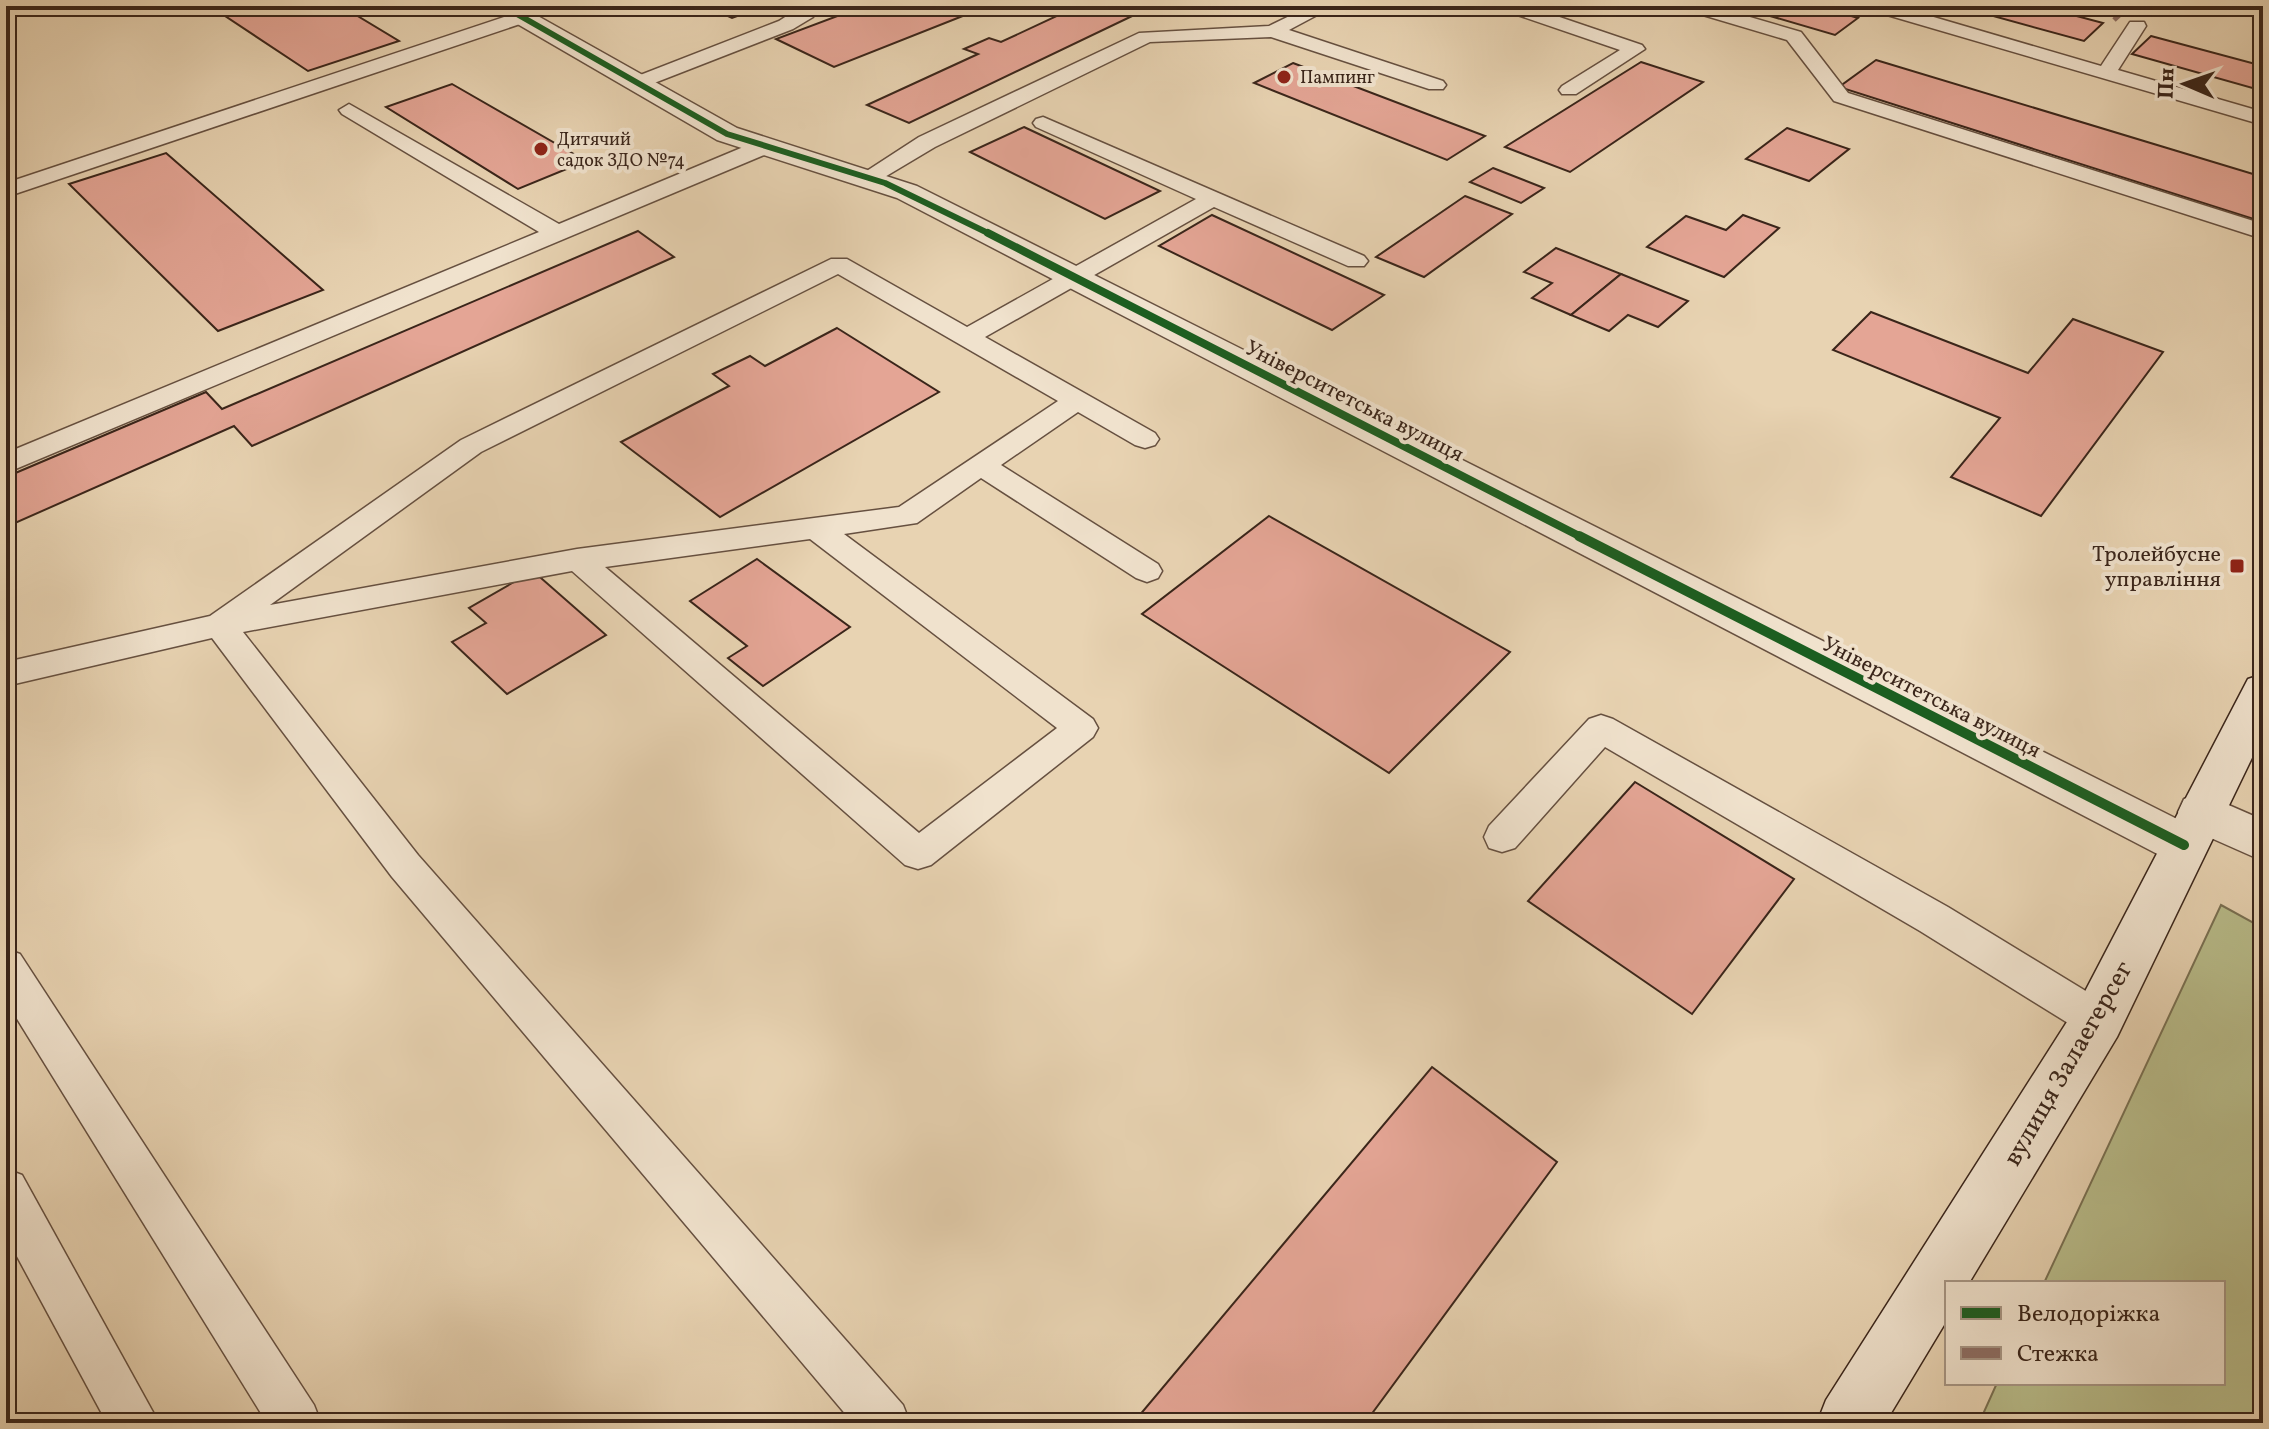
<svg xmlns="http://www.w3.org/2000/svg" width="2269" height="1429" font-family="Vollkorn,serif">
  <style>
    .green { fill: #b8bc8a; stroke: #797052; stroke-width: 2 }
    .building { fill: #e4a595; stroke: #3a251a; stroke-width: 2 }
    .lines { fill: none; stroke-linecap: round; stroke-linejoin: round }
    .service-casing { stroke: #665040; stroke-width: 3 }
    .minor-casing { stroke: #665040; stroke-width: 3 }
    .secondary-casing { stroke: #3a251a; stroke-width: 3 }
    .service { fill: #f0e2cd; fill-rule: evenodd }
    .minor { fill: #f0e2cd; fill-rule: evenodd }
    .secondary { fill: #f0e2cd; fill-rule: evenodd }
    .quiet { stroke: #8d6e63; stroke-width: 5; stroke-dasharray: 10 5; stroke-linecap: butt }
    .cycleway-far2-casing { stroke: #f0e2cd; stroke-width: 9 }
    .cycleway-far1-casing { stroke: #f0e2cd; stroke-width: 12 }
    .cycleway-casing { stroke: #f0e2cd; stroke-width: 15 }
    .cycleway-far2 { stroke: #1b5e20; stroke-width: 6 }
    .cycleway-far1 { stroke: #1b5e20; stroke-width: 8 }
    .cycleway { stroke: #1b5e20; stroke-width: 10 }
    .poi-dot { fill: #8f2418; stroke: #f0e2cd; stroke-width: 3 }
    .labels { text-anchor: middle; stroke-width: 8; stroke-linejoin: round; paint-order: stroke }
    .far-poi-label { font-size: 18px; fill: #3a251a; stroke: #f0e2cd; text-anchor: start }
    .street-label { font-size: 22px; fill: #3a251a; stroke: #f0e2cd }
    .poi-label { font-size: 22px; fill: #3a251a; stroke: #f0e2cd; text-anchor: end }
    .near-street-label { font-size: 26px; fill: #3a251a; stroke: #f0e2cd }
  </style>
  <rect width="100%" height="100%" fill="#e8d3b2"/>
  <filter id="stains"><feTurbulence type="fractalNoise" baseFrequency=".0025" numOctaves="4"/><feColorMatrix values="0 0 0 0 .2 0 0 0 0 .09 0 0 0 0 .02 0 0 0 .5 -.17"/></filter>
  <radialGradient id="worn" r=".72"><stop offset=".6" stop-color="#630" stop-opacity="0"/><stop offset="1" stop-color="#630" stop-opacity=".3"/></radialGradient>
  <polygon class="green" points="2221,905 2263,928 2263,1423 1979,1423 1997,1383 2223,1383 2223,1283 2044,1283"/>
  <g class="building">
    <polygon points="210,6 341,6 399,41 308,71"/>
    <polygon points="706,6 765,6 732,18"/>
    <polygon points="864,6 988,6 834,67 776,39"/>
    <polygon points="1078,6 1153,6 909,123 867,105 978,54 964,49 989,38 1001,42"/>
    <polygon points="1736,6 1818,6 1858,18 1835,35"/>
    <polygon points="1957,6 2039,6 2103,23 2084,41"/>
    <polygon points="2151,36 2263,66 2263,91 2132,54"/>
    <polygon points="1876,60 2263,177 2263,222 1839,87"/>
    <polygon points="1641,62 1703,82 1570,172 1505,147"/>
    <polygon points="1293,63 1485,136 1447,160 1254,83"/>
    <polygon points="452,84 586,161 518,189 386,107"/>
    <polygon points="1024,127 1160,191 1105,219 970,152"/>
    <polygon points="1787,128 1849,149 1809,181 1746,159"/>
    <polygon points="166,153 323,290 218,331 69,184"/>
    <polygon points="1493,168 1544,188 1521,203 1470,182"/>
    <polygon points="1465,196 1512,214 1424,277 1376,257"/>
    <polygon points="1212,215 1384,295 1332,330 1159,246"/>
    <polygon points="1743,215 1779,228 1724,277 1647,247 1686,216 1726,230"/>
    <polygon points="638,231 674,257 252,446 234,426 6,527 6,477 206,392 222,409"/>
    <polygon points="1556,248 1621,274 1571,315 1532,298 1552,283 1524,272"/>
    <polygon points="1621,274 1688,301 1658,327 1628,315 1609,331 1571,315"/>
    <polygon points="1871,312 2028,373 2073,319 2163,352 2041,516 1951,477 2000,418 1833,350"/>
    <polygon points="837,328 939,392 720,517 621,442 729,386 713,374 750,356 765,366"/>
    <polygon points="1269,516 1510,652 1389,773 1142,614"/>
    <polygon points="757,559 850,627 763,686 728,658 747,646 690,601"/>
    <polygon points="533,571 606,635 507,694 452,642 486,623 469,608"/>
    <polygon points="1635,782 1794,879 1692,1014 1528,901"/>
    <polygon points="1432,1067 1557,1162 1365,1423 1133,1423"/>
  </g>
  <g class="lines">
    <defs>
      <g id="service">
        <polygon points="802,6 820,6 813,17 793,29 644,87 630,87 627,83 630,79 779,21"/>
        <polygon points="1310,6 1334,6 1289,30 1443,81 1446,85 1443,89 1429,89 1271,37 1150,42 935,147 878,181 870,183 859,176 919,137 1139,33 1269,26"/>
        <polygon points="1500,6 1527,6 1642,45 1645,49 1576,94 1562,94 1559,90 1562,86 1620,50 1503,10"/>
        <polygon points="1683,6 1712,6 1801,32 1848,93 2263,224 2263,239 1834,101 1787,40 1686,10"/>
        <polygon points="1867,6 1896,6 2101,66 2130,22 2144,22 2146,26 2118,70 2263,112 2263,125 1870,10"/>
        <polygon points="522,11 531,17 529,21 6,197 6,183"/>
        <polygon points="349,104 559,224 753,143 761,142 772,148 769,153 6,473 6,453 539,232 342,114 339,110"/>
        <path d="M1043,117L1364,256L1368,261L1364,266H1348L1214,207L985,337L1155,433L1159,439L1155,445L1145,448L1135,445L1078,412L1001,465L1158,564L1162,571L1158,578L1147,582L1136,578L981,478L917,523L844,534L1093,719L1098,728L1093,737L931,865L918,869L905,865L572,571L243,632L418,855L903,1405L910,1423H853L392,877L212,638L6,686V662L210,616L461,440L831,259H847L967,327L1196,199L1036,127L1033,123L1036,119ZM838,274L1058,401L899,507L577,549L270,605L481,452ZM810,539L1057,728L919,833L605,567Z"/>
        <polygon points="1601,715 1613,719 1948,907 2112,1007 2118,1020 2112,1033 2098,1038 2084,1033 1920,931 1605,747 1515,848 1502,852 1489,848 1484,837 1489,826 1589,719"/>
        <polygon points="6,949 20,954 314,1405 321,1423 267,1423 6,1001"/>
        <polygon points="6,1169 22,1175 159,1423 107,1423 6,1236"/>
      </g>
      <polygon id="minor" points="491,6 520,6 737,128 917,186 2183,822 2178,812 2184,799 2201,793 2263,820 2263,861 2202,834 2208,845 2201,859 2184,865 2167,859 897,198 717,140 495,11"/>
      <polygon id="secondary" points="2263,674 2263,735 2117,1037 1969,1283 1947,1283 1947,1320 1885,1423 1817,1423 1826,1400 2079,1003 2248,679"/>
    </defs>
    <use href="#service" class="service-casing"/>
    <use href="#minor" class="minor-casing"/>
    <use href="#secondary" class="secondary-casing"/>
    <use href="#service" class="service"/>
    <use href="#minor" class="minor"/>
    <use href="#secondary" class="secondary"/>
    <polyline class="quiet" points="2114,20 2129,6"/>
    <defs>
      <polyline id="cycleway-far2" points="503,6 727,134 885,183 992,235"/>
      <polyline id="cycleway-far1" points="988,233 1583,538"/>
      <polyline id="cycleway" points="1579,536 2184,845"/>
    </defs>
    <use href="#cycleway-far2" class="cycleway-far2-casing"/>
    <use href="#cycleway-far1" class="cycleway-far1-casing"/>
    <use href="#cycleway" class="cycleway-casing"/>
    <use href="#cycleway-far2" class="cycleway-far2"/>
    <use href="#cycleway-far1" class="cycleway-far1"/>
    <use href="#cycleway" class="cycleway"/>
  </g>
  <g class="poi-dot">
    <circle cx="1284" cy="77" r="8"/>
    <circle cx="541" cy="149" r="8"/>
    <rect x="2229" y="558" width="16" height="16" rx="4"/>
  </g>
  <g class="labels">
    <g class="far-poi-label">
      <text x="1300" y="83">Пампинг</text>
      <text x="557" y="145">Дитячий<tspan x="557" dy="21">садок ЗДО №74</tspan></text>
    </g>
    <g class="street-label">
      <text transform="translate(1355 400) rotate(27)" y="8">Університетська вулиця</text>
      <text transform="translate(1932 696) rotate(27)" y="8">Університетська вулиця</text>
    </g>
    <g class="poi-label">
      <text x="2221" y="561">Тролейбусне<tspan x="2221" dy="25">управління</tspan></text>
    </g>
    <g class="near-street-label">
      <text transform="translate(2067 1063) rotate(-60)" y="9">вулиця Залаегерсег</text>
    </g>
  </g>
  <rect width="2269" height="1429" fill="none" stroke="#e8d3b2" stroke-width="32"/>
  <rect x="8" y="8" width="2253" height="1413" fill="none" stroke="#3a251a" stroke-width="4"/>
  <rect x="16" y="16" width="2237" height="1397" fill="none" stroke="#3a251a" stroke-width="2"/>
  <rect x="1945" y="1281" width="280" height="104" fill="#f0e2cd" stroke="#a79685" stroke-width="2"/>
  <rect x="1961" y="1307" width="40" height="12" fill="#1b5e20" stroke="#a79685" stroke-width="2"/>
  <text x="2017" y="1321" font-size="24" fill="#3a251a">Велодоріжка</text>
  <rect x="1961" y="1347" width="40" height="12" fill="#8d6e63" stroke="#a79685" stroke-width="2"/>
  <text x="2017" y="1361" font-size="24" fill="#3a251a">Стежка</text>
  <g transform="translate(2185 84) rotate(272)" stroke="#f0e2cd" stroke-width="6" paint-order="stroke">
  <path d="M0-6L14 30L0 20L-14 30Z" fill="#3a251a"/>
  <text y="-12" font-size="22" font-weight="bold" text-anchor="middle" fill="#3a251a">Пн</text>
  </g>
  <rect width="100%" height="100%" filter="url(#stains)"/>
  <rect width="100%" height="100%" fill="url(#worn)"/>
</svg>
